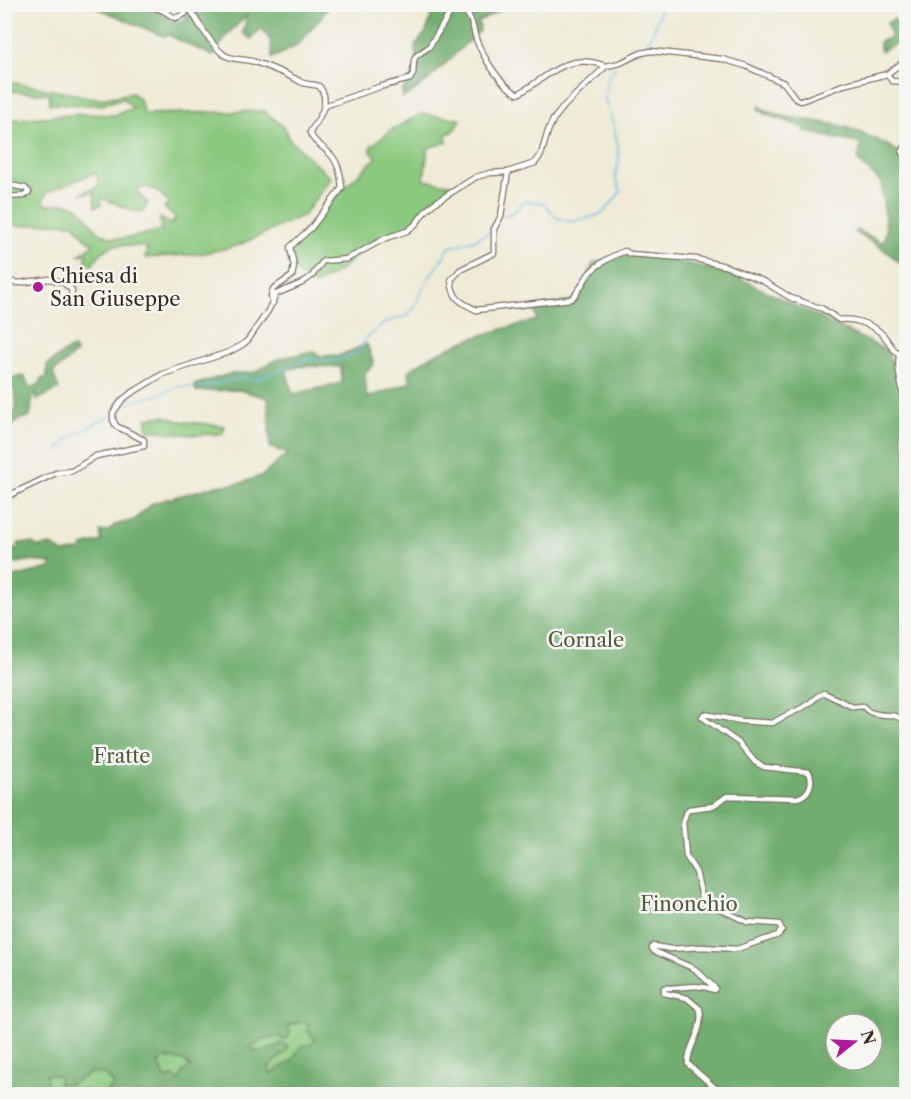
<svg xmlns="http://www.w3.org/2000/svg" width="911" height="1099" font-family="'Libre Caslon Text',serif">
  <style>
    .green { fill: #8bc97f; stroke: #637a4e; stroke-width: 1.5; fill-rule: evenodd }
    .forest { fill: #70ad6e; stroke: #566c46; stroke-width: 1.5; fill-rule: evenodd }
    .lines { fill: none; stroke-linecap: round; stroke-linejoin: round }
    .stream { stroke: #69bce5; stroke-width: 1.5 }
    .minor-casing { stroke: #7a6e5f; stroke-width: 7 }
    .minor { stroke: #fff; stroke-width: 4.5 }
    .poi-dot { fill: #b5179e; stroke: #f6f6f2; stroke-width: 2 }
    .labels { text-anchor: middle; stroke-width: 5; stroke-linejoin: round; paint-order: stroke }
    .poi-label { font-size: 20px; fill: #3b2a1e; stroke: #f6f6f2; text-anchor: start }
    .park-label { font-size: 20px; fill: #535a3b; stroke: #f6f6f2 }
  </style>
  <rect width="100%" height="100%" fill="#f6f6f2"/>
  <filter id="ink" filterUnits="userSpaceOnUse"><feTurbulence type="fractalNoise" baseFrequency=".0167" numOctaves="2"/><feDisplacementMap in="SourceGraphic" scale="12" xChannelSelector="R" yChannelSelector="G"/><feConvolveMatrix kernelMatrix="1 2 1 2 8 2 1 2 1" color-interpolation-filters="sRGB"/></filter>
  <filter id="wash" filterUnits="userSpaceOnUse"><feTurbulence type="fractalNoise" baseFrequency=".008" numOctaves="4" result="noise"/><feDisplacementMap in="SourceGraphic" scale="24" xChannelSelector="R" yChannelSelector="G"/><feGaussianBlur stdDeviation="1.35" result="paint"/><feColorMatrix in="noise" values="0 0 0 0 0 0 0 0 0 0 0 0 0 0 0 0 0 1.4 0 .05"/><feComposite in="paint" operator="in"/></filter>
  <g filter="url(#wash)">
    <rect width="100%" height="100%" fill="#efebd7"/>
    <g class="green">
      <path d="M5,81L100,99L132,93L140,100L144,114L264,111L284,127L289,139L331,178L304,215L237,246L200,254L145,258L147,247C121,245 108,239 92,265L85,263L87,254L79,255L94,244L85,238L74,224L51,223L22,226L14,225L5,219V120L81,114L114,115L133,108L122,98L102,105L49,104L50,94L9,91L5,89ZM95,173L100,185L80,194L94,192L95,207L101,205V198L134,211L143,212L148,203L138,193L139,188C153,185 162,193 169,204L164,208L176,218L171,224L160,218L161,230C146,233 125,242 110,237C81,228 93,196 48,205L43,201L47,192Z"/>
      <path d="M421,114L461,119L453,132L446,134L447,142L428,148L424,180L454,185L427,205L409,226L367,244L343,269L315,285C297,275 293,271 290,251L345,187L377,157L371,152V146L393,129Z"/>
      <polygon points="165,416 179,421 224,426 223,434 192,435 147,430 147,418"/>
      <path d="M302,1022L309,1024L311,1033L316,1040L292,1061L271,1074L268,1069L272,1063L283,1055L281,1043C272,1049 258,1054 248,1048L259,1043L262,1039L280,1037L284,1040C287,1025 287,1025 302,1022Z"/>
      <polygon points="165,1058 184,1061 191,1067 179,1082 166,1079 158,1063"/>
      <polygon points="91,1073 104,1074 114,1085 103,1094 95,1094 86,1089 68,1094 49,1094 45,1074 61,1076"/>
    </g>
    <g class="forest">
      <path d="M90,5H140V7C145,8 150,9 154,10C170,16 184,33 190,5H331L297,46L272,58L271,42L262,28L251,39L243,33L247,15L228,34L213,56L168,35L163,36Z"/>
      <path d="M494,5H509L479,22L480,31C454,52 433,81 403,98L402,91L418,72L415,46L426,32L433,10L457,9L471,18Z"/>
      <polygon points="894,19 903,29 906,28 906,52 902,41 881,51 879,42 891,37 887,23"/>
      <path d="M760,106C773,119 818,120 838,125C862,132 886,142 906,157V185L904,191L906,192V268L882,248L855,232L857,230L883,243L886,231L881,182L858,161L861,144L805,132V128L764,113L758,109Z"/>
      <path d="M623,254L663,258L729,273L886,350C895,367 903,387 904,406C906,422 897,434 906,449V1094H101L110,1090L114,1084L104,1074L91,1073L69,1085L58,1084L60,1076L46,1074L49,1094H5V583L11,581L14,577L50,568L52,563L28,561L5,565V547L17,549L19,543H33L38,547L52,545L63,553L81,550L83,546L102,541L100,532L108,531L115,525L134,520L153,503L215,486L241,483L263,475L288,453L270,448L268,398L239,390L196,391L194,385L229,374L255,372L278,359L312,351L321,356L341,355L367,344L374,364L365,373L367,398L411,382L408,371C448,342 490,332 537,320L534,307L578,300L593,263ZM301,366L341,367L342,383L293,394L286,370ZM302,1022L309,1024L307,1030L315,1040L309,1045L301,1046L292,1061L271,1074L268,1069C273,1061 282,1057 288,1049L287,1045L281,1043L274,1048L254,1052L249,1048L259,1043L262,1039L280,1037L283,1040L288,1038L291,1032L287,1027L291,1024ZM836,1024H872V1060H836ZM165,1058L184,1061L191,1067L183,1071L179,1082L174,1076L166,1079L158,1063Z"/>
      <path d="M74,348L76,353L53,373L59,389L37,400L36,393L33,397L30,417L20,419L12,426L9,422C21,406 16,395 9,378L24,376L30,388L40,384L41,379L47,377V365L66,351Z"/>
    </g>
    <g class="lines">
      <g class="stream">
        <path d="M639,52C653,40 657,22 661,4"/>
        <path d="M503,216L513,213L525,201C548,203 542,202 557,218L572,222L599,215L607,209L621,191L615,177L619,160L618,146L614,127L604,96L608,77L616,67"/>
        <polyline points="118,411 127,403 158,395 176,387 204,387 239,378 259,379 308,359 336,361 356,353 362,348 364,341 384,323 406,316 414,309 426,282 450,247 474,240 492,231"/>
        <polyline points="58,451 69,438 110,416"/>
      </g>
    </g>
  </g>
  <g filter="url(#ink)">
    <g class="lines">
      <defs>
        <g id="minor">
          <polyline points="144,4 164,11 175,18 185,14 184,4"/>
          <path d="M188,4C194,18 212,45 223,54C232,61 244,58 255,62C271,68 286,73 301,82C306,85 314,84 319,86C332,101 319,119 310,132C313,142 321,145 329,153C339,162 341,176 342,188L311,228L290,247L294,266L292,276L273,289L271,296L273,303"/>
          <polyline points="4,10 8,4"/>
          <polyline points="887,74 892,81 906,82"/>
          <path d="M324,106L379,87L410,79L413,74L414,60L416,56L429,47L453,8L456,7C476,14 471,31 479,46C487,63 501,85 518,94C550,76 566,51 606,66"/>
          <polyline points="906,144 902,153 906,156"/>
          <path d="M508,172L501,216L494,229V253L460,270L451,280C453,300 461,302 476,310L571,299C579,292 582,284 588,275C596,265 613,255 625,251L630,254L696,259L725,266L763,281L791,298L823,309L839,320C853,318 874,324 884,336C889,342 892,349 899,355"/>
          <polyline points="4,184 25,188 29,192 24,196 4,197"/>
          <polyline points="4,246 8,266 4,281"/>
          <polyline points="5,281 18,283 50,279 64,283 72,290 71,298"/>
          <path d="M906,343C891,356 902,387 906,404"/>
          <path d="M906,414C901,423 903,430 906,439"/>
          <polyline points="4,498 56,473 72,471 96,456 144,446 144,440 116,426 113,420 113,413 122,400 130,394 163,374 229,352 242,345 248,340 268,311 276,294 302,283 312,276 323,261 347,259 386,238 407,231 416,224 423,214 433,204 476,177 490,173 508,172 535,163 541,155 548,131 553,120 565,105 606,66 620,63 641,53 651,51 722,59 746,66 784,83 796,99 801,101 843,85 887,74 906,60"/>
          <path d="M726,1094L715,1088L688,1064C687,1046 704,1032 700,1009L687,998L664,993V988C684,989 694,982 714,990L715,988L695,969L654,951L652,948L653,946L671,949L701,947L737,949L778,935L782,930L779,924L747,922L708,903L702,897L696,872L686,856L683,822L686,813L689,809L713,806L727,796L797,798C809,795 814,783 809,772L764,767L755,762L739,743L702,717L704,714L741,721L773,723C785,714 801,711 812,701C817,697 817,695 824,693L853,707L863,706C865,708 867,711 870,712C884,718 896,711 906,723"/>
        </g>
      </defs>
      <use href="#minor" class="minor-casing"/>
      <use href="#minor" class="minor"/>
    </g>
  </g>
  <circle class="poi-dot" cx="38" cy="287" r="6"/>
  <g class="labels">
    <g class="poi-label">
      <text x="50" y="283">Chiesa di<tspan x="50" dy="23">San Giuseppe</tspan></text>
    </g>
    <g class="park-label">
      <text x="586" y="647">Cornale</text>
      <text x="122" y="763">Fratte</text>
      <text x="689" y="911">Finonchio</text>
    </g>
  </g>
  <rect width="911" height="1099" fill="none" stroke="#f6f6f2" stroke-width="24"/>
  <g transform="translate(854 1042) rotate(72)"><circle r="28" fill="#f6f6f2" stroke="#aba49d" stroke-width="1.5"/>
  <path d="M0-4.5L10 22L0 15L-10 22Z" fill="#b5179e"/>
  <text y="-9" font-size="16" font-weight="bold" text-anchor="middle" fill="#3b2a1e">N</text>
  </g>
</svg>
